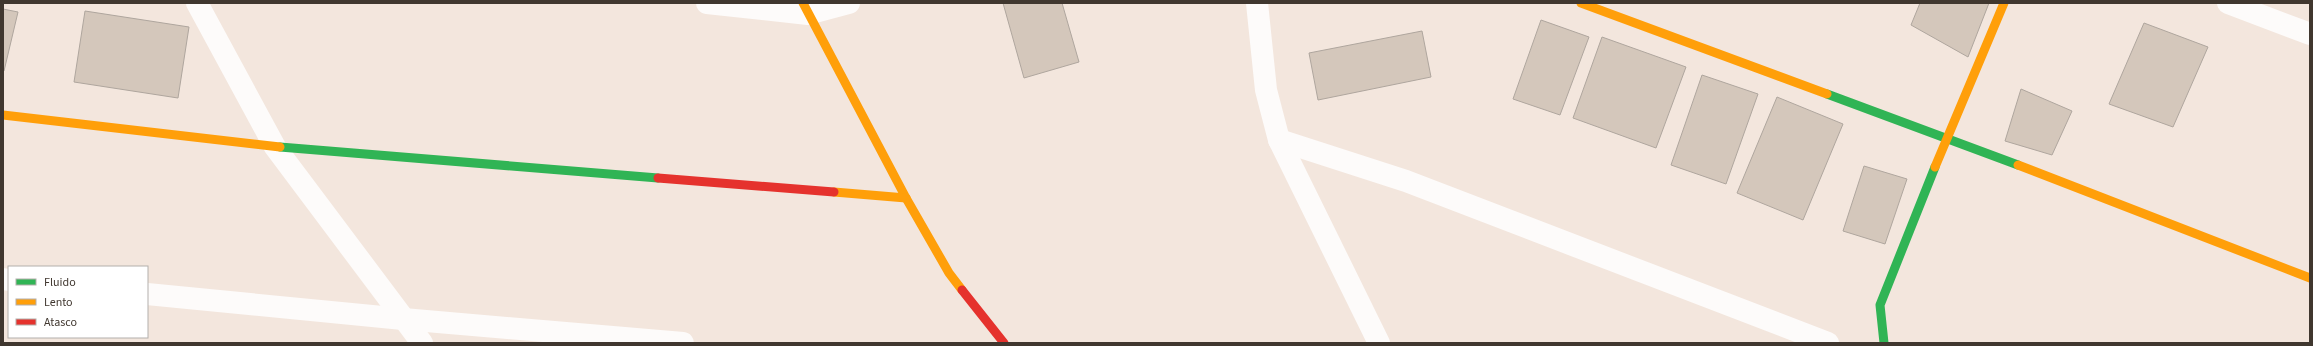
<svg xmlns="http://www.w3.org/2000/svg" width="2313" height="346" font-family="'Source Sans 3',sans-serif">
  <style>
    .building { fill: #d4c7bb; stroke: #afa69e }
    .lines { fill: none; stroke-linecap: round; stroke-linejoin: round }
    .street { stroke: #fdfbfa; stroke-width: 22 }
    .fast { stroke: #30b455; stroke-width: 9 }
    .slow { stroke: #ff9f0a; stroke-width: 9 }
    .jam { stroke: #e5322d; stroke-width: 9 }
  </style>
  <rect width="100%" height="100%" fill="#f3e6dd"/>
  <g class="building">
    <polygon points="1003,3 1062,3 1079,62 1024,78"/>
    <polygon points="1920,3 1989,3 1968,57 1911,25"/>
    <polygon points="3,9 18,12 4,71 3,71"/>
    <polygon points="85,11 189,27 178,98 74,82"/>
    <polygon points="1541,20 1589,37 1560,115 1513,99"/>
    <polygon points="2144,23 2208,47 2173,127 2109,104"/>
    <polygon points="1422,31 1431,77 1318,100 1309,53"/>
    <polygon points="1602,37 1686,67 1656,148 1573,118"/>
    <polygon points="1702,75 1758,94 1726,184 1671,165"/>
    <polygon points="2021,89 2072,111 2052,155 2005,141"/>
    <polygon points="1777,97 1843,124 1803,220 1737,193"/>
    <polygon points="1864,166 1907,179 1885,244 1843,231"/>
  </g>
  <g class="lines">
    <g class="street">
      <polyline points="197,3 275,147 422,343"/>
      <polyline points="707,3 808,14 849,3"/>
      <polyline points="1257,3 1266,90 1279,140 1379,343"/>
      <polyline points="2228,3 2310,34"/>
      <polyline points="1279,140 1406,181 1828,343"/>
      <polyline points="3,279 9,280"/>
      <polyline points="147,294 403,319 683,343"/>
    </g>
    <g class="fast">
      <polyline points="1827,94 2018,165"/>
      <polyline points="280,147 658,178"/>
      <polyline points="1884,343 1880,305 1935,167"/>
    </g>
    <g class="slow">
      <polyline points="803,3 906,198 949,273 962,290"/>
      <polyline points="1581,3 1827,94"/>
      <polyline points="3,115 280,147"/>
      <polyline points="2018,165 2310,278"/>
      <polyline points="1935,167 2004,3"/>
      <polyline points="834,192 906,198"/>
    </g>
    <g class="jam">
      <polyline points="658,178 834,192"/>
      <polyline points="962,290 1004,343"/>
    </g>
  </g>
  <rect width="2313" height="346" fill="none" stroke="#40372f" stroke-width="8"/>
  <rect x="8" y="266" width="140" height="72" fill="#ffffff" stroke="#b3afac"/>
  <rect x="16" y="279" width="20" height="6" fill="#30b455" stroke="#b3afac"/>
  <text x="44" y="286" font-size="12" fill="#40372f">Fluido</text>
  <rect x="16" y="299" width="20" height="6" fill="#ff9f0a" stroke="#b3afac"/>
  <text x="44" y="306" font-size="12" fill="#40372f">Lento</text>
  <rect x="16" y="319" width="20" height="6" fill="#e5322d" stroke="#b3afac"/>
  <text x="44" y="326" font-size="12" fill="#40372f">Atasco</text>
</svg>
